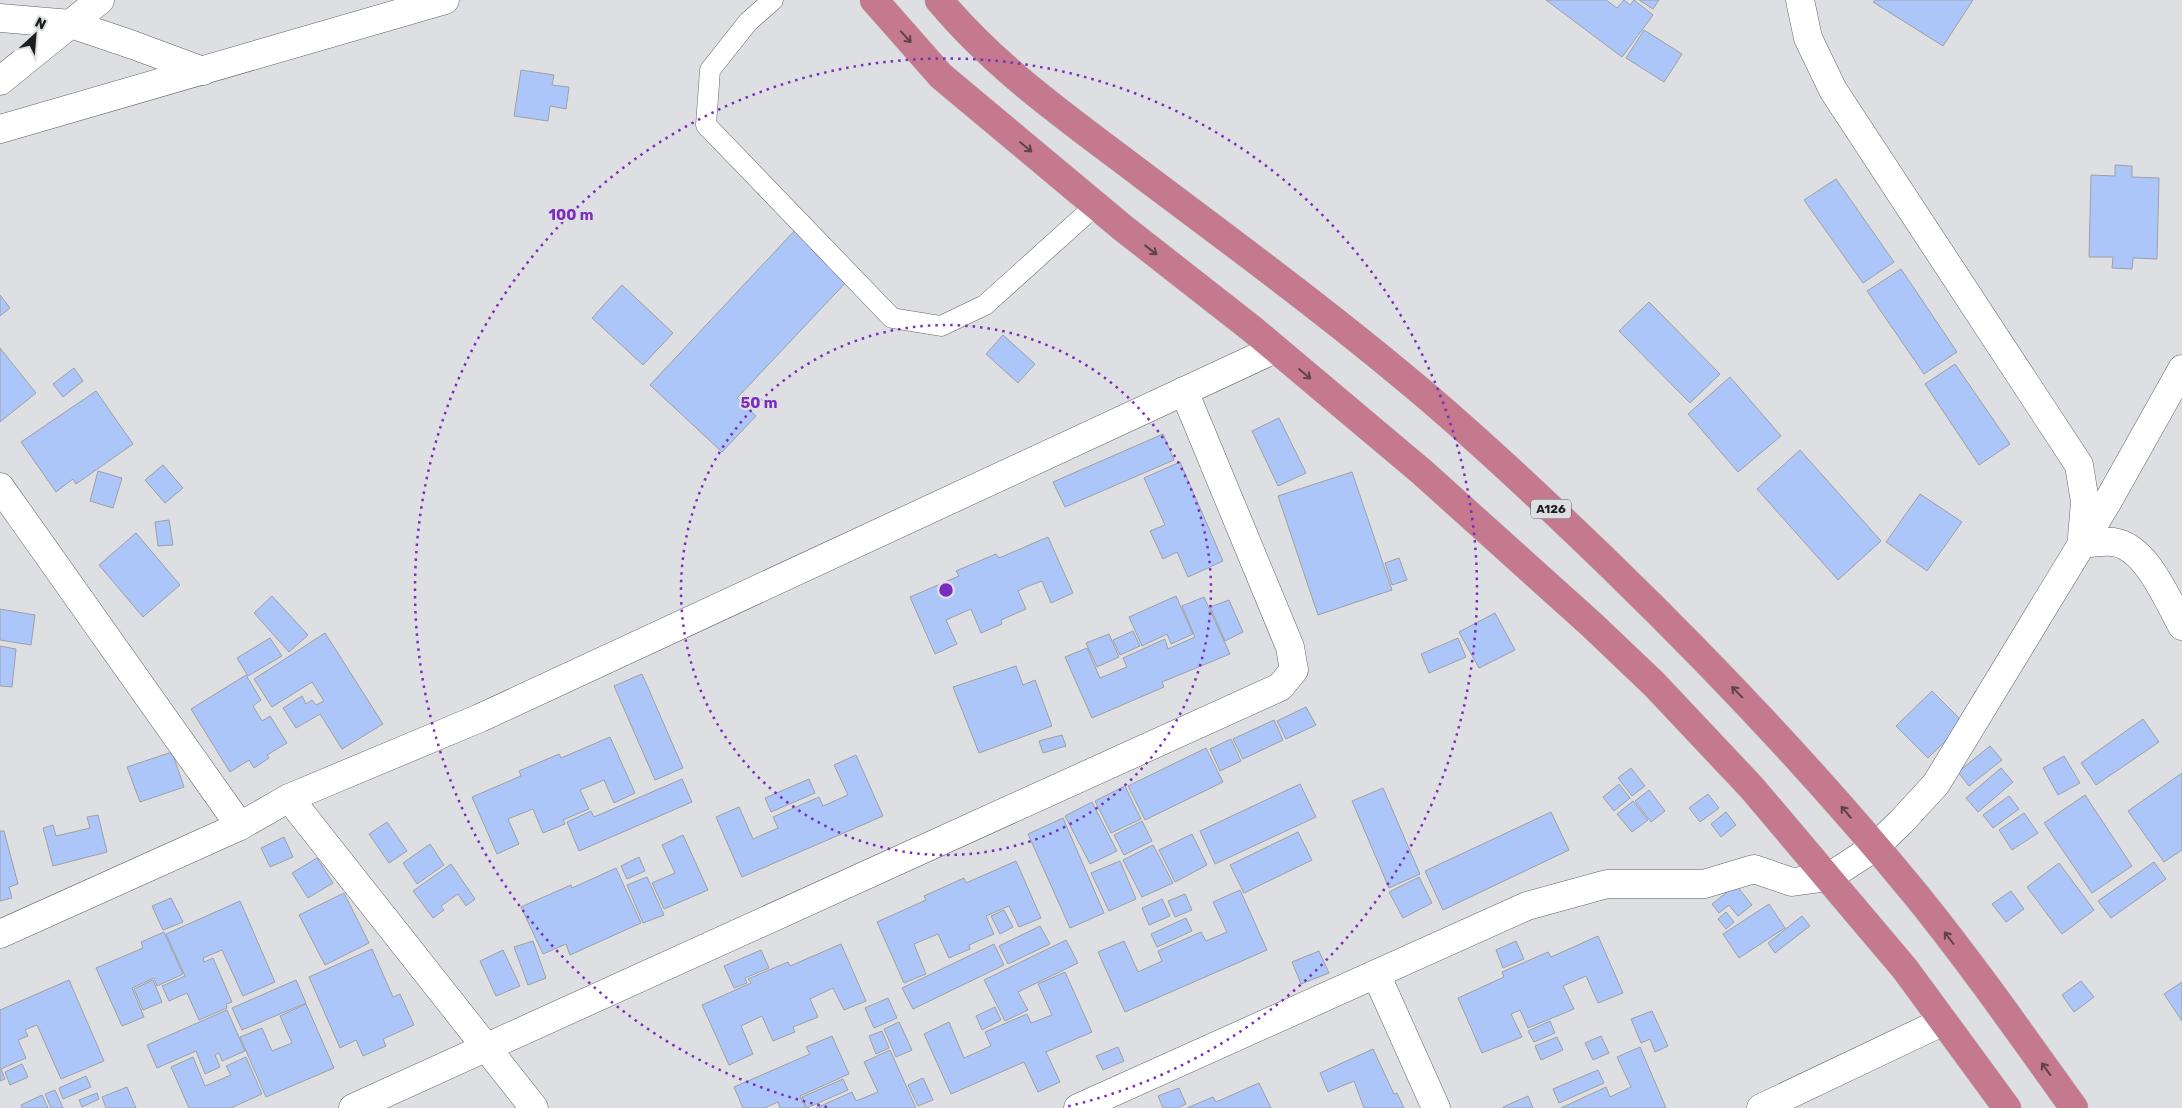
<svg xmlns="http://www.w3.org/2000/svg" width="2182" height="1108" font-family="Rubik,sans-serif">
  <style>
    .building { fill: #acc6fa; stroke: #9ea0a3 }
    .lines { fill: none; stroke-linecap: round; stroke-linejoin: round }
    .lane-casing { stroke: #626366; stroke-width: 21 }
    .street-casing { stroke: #626366; stroke-width: 29 }
    .highway-casing { stroke: #bcbcbc; stroke-width: 29 }
    .lane { stroke: #fff; stroke-width: 20 }
    .street { stroke: #fff; stroke-width: 28 }
    .highway { stroke: #c4798e; stroke-width: 28 }
    .oneway { stroke: #60424b }
    .ring { fill: none; stroke: #7b2cbf; stroke-width: 2.5; stroke-dasharray: 2.5 5 }
    .labels { text-anchor: middle; stroke-width: 4.5; stroke-linejoin: round; paint-order: stroke }
    .shield { fill: #dddfe2; stroke: #57585a; stroke-width: 1 }
    .shield-label { font-size: 12px; font-weight: bold; fill: #1e1e1f }
    .centre { fill: #7b2cbf; stroke: #dddfe2; stroke-width: 2.5 }
    .ring-label { font-size: 15px; text-anchor: middle; font-weight: bold; fill: #7b2cbf; stroke: #dddfe2; stroke-width: 4.5; stroke-linejoin: round; paint-order: stroke }
  </style>
  <rect width="100%" height="100%" fill="#dddfe2"/>
  <g class="building">
    <polygon points="1546,0 1606,0 1617,8 1624,0 1630,5 1634,0 1653,15 1622,57"/>
    <polygon points="1639,0 1659,0 1653,9"/>
    <polygon points="1875,0 1973,0 1943,46 1873,2"/>
    <polygon points="1644,30 1682,54 1664,82 1626,58"/>
    <polygon points="521,70 554,75 552,85 569,87 566,109 550,106 548,121 514,116"/>
    <polygon points="2115,165 2132,166 2132,177 2159,178 2157,259 2133,258 2132,269 2112,268 2113,257 2089,257 2091,175 2115,176"/>
    <polygon points="1836,179 1894,262 1863,283 1804,200"/>
    <polygon points="797,228 850,278 737,398 756,416 722,452 650,385"/>
    <polygon points="1901,269 1957,352 1924,374 1867,291"/>
    <polygon points="622,285 673,333 643,365 592,318"/>
    <polygon points="0,295 10,308 0,316"/>
    <polygon points="1649,302 1720,374 1690,403 1619,331"/>
    <polygon points="1003,335 1035,364 1018,383 986,354"/>
    <polygon points="0,348 36,393 0,422"/>
    <polygon points="1955,364 2010,444 1979,465 1925,384"/>
    <polygon points="74,368 83,381 63,397 53,384"/>
    <polygon points="1730,377 1781,436 1738,472 1688,414"/>
    <polygon points="96,391 133,444 76,484 73,479 56,492 21,442"/>
    <polygon points="1279,418 1306,473 1278,486 1252,431"/>
    <polygon points="1163,434 1174,460 1065,507 1053,482"/>
    <polygon points="1800,450 1881,541 1838,580 1757,489"/>
    <polygon points="1180,462 1223,561 1188,577 1177,552 1163,559 1150,531 1165,525 1144,478"/>
    <polygon points="163,465 183,488 165,503 145,480"/>
    <polygon points="98,471 122,478 113,508 90,501"/>
    <polygon points="1352,472 1392,590 1318,615 1278,496"/>
    <polygon points="1920,494 1962,522 1927,571 1886,542"/>
    <polygon points="169,520 173,545 158,546 155,522"/>
    <polygon points="136,533 180,585 143,617 99,565"/>
    <polygon points="1048,537 1073,593 1051,603 1042,581 1026,587 1018,591 1026,609 1001,620 1002,624 981,633 971,609 946,620 957,644 935,654 910,597 959,576 956,571 996,554 999,558"/>
    <polygon points="1399,558 1407,580 1392,585 1385,563"/>
    <polygon points="272,596 308,635 289,652 254,613"/>
    <polygon points="1176,596 1193,634 1171,644 1167,634 1142,646 1129,617"/>
    <polygon points="1204,597 1230,654 1162,682 1164,687 1092,718 1065,657 1087,648 1100,678 1127,667 1123,658 1165,639 1168,649 1195,637 1182,606"/>
    <polygon points="1229,600 1243,632 1225,641 1210,607"/>
    <polygon points="0,609 35,615 31,645 0,640"/>
    <polygon points="1495,613 1515,650 1479,668 1459,632"/>
    <polygon points="1133,631 1140,646 1120,655 1113,640"/>
    <polygon points="325,633 383,724 342,749 320,714 296,728 283,708 302,696 306,704 312,700 316,705 324,701 312,682 272,707 254,679"/>
    <polygon points="1109,634 1119,657 1097,667 1086,643"/>
    <polygon points="270,638 282,656 248,676 237,658"/>
    <polygon points="1458,638 1466,657 1429,673 1421,654"/>
    <polygon points="0,646 16,649 12,687 0,686"/>
    <polygon points="1016,666 1023,685 1035,680 1052,726 979,753 953,687"/>
    <polygon points="642,674 683,768 655,780 614,686"/>
    <polygon points="246,675 261,700 253,706 262,721 270,716 287,743 267,755 269,758 254,768 249,760 230,772 191,709"/>
    <polygon points="1932,691 1964,723 1928,758 1896,726"/>
    <polygon points="1306,707 1316,725 1286,739 1277,721"/>
    <polygon points="2143,719 2159,742 2096,785 2081,763"/>
    <polygon points="1274,720 1283,740 1243,759 1233,739"/>
    <polygon points="1062,735 1066,746 1043,753 1039,741"/>
    <polygon points="610,737 635,793 614,803 604,780 580,790 589,809 563,820 565,824 543,833 533,809 508,819 519,844 497,854 472,797 521,776 519,771 559,754 561,758"/>
    <polygon points="1231,739 1241,761 1220,771 1210,749"/>
    <polygon points="1990,746 2002,760 1969,786 1958,772"/>
    <polygon points="1206,748 1223,782 1145,820 1128,786"/>
    <polygon points="172,752 184,787 140,802 127,767"/>
    <polygon points="856,755 883,816 742,877 716,817 739,807 753,839 778,828 773,817 819,797 823,806 848,795 834,765"/>
    <polygon points="2064,756 2080,783 2058,795 2043,768"/>
    <polygon points="1631,768 1645,786 1632,796 1618,778"/>
    <polygon points="2001,768 2013,782 1978,812 1966,798"/>
    <polygon points="2182,773 2182,850 2164,862 2128,811"/>
    <polygon points="682,779 692,802 579,851 567,822 591,811 594,817"/>
    <polygon points="809,779 815,793 771,812 765,798"/>
    <polygon points="1300,784 1316,817 1215,864 1200,831"/>
    <polygon points="1619,784 1630,798 1614,811 1603,797"/>
    <polygon points="1125,786 1141,819 1111,833 1095,801"/>
    <polygon points="1383,788 1420,874 1389,888 1352,801"/>
    <polygon points="1649,790 1665,811 1651,822 1635,801"/>
    <polygon points="1708,794 1719,808 1700,822 1689,808"/>
    <polygon points="2085,795 2132,866 2092,893 2044,823"/>
    <polygon points="2009,796 2019,809 1993,828 1983,815"/>
    <polygon points="1633,801 1648,820 1632,832 1617,814"/>
    <polygon points="1092,802 1117,851 1090,864 1065,816"/>
    <polygon points="1551,812 1569,850 1443,910 1425,871"/>
    <polygon points="1726,812 1736,825 1721,837 1711,824"/>
    <polygon points="2024,813 2038,833 2012,850 1999,830"/>
    <polygon points="98,815 107,852 53,866 43,828 53,825 56,836 90,828 87,817"/>
    <polygon points="1063,818 1104,913 1070,928 1028,834"/>
    <polygon points="1142,821 1152,841 1124,855 1114,835"/>
    <polygon points="387,822 407,851 389,863 369,834"/>
    <polygon points="0,831 4,831 18,884 9,887 12,898 0,901"/>
    <polygon points="1298,832 1312,860 1244,893 1230,865"/>
    <polygon points="1192,834 1207,865 1175,882 1159,850"/>
    <polygon points="683,835 708,890 664,909 652,883 675,873 662,845"/>
    <polygon points="284,837 293,857 270,867 261,848"/>
    <polygon points="430,844 444,865 417,884 403,863"/>
    <polygon points="1153,845 1173,883 1142,897 1123,860"/>
    <polygon points="639,857 645,871 627,879 621,866"/>
    <polygon points="317,858 333,883 308,898 292,873"/>
    <polygon points="1016,861 1041,918 1019,927 1009,906 986,916 994,934 969,945 970,949 949,958 938,934 914,944 926,974 904,983 877,922 926,900 924,896 964,878 966,883"/>
    <polygon points="1120,861 1136,899 1109,911 1091,873"/>
    <polygon points="2154,862 2166,879 2111,918 2098,901"/>
    <polygon points="2059,863 2094,910 2062,934 2027,887"/>
    <polygon points="451,864 475,899 466,906 458,894 441,906 444,910 433,918 413,891"/>
    <polygon points="616,868 641,923 570,955 566,944 543,954 521,907 571,885 572,888"/>
    <polygon points="647,877 664,915 643,923 627,885"/>
    <polygon points="1419,877 1432,903 1403,918 1389,892"/>
    <polygon points="1736,885 1752,905 1738,916 1729,905 1719,913 1712,904"/>
    <polygon points="1240,890 1267,950 1125,1012 1098,952 1124,941 1138,972 1162,961 1158,951 1201,932 1206,941 1227,932 1213,902"/>
    <polygon points="2011,891 2024,909 2006,922 1992,904"/>
    <polygon points="344,893 369,943 325,965 299,915"/>
    <polygon points="1185,894 1192,910 1175,917 1168,901"/>
    <polygon points="171,898 183,922 163,930 152,906"/>
    <polygon points="1162,899 1170,916 1149,925 1142,908"/>
    <polygon points="240,901 275,982 243,996 222,950 203,958 204,962 213,958 232,1002 226,1004 227,1008 199,1020 187,993 169,1001 162,986 185,976 166,934"/>
    <polygon points="1769,904 1785,928 1739,958 1723,934"/>
    <polygon points="1004,910 1013,927 1000,934 991,916"/>
    <polygon points="1726,912 1734,922 1726,929 1718,919"/>
    <polygon points="1802,916 1810,926 1775,953 1768,943"/>
    <polygon points="1186,918 1192,931 1157,947 1151,934"/>
    <polygon points="1040,926 1050,944 1008,964 999,946"/>
    <polygon points="164,932 183,974 157,986 154,978 132,988 144,1017 122,1026 96,968 143,948 141,942"/>
    <polygon points="1598,936 1623,993 1598,1003 1586,976 1563,986 1574,1009 1528,1028 1520,1010 1511,1014 1522,1037 1482,1053 1458,998 1504,977 1502,972 1548,952 1551,957"/>
    <polygon points="1066,940 1078,963 1018,992 1028,1010 1005,1021 984,980"/>
    <polygon points="533,941 546,978 528,985 514,947"/>
    <polygon points="1516,941 1524,959 1503,968 1496,950"/>
    <polygon points="841,944 866,1001 844,1010 833,988 810,999 818,1017 793,1027 795,1032 773,1041 762,1016 741,1026 753,1054 729,1065 702,1005 751,983 748,979 788,962 790,966"/>
    <polygon points="994,944 1004,965 913,1009 902,988"/>
    <polygon points="372,949 393,997 400,994 414,1025 383,1039 386,1046 363,1056 356,1040 340,1048 309,977"/>
    <polygon points="503,950 520,986 496,996 480,961"/>
    <polygon points="761,950 769,968 745,978 747,983 734,988 724,966"/>
    <polygon points="1319,951 1329,973 1301,984 1292,962"/>
    <polygon points="1065,972 1092,1032 1046,1052 1060,1082 1038,1092 1024,1062 951,1094 924,1034 949,1022 964,1058 991,1046 985,1032 1027,1014 1031,1023 1052,1015 1038,984"/>
    <polygon points="69,980 104,1061 61,1079 37,1025 25,1030 28,1036 18,1040 26,1058 1,1069 5,1079 0,1081 0,1010"/>
    <polygon points="153,980 162,1002 143,1010 134,989"/>
    <polygon points="296,980 306,1003 242,1030 232,1008"/>
    <polygon points="2081,981 2094,997 2074,1012 2062,995"/>
    <polygon points="2182,982 2182,1021 2164,994"/>
    <polygon points="888,998 897,1018 874,1028 865,1008"/>
    <polygon points="306,1004 334,1068 266,1097 240,1037 262,1028 272,1051 292,1043 280,1016"/>
    <polygon points="995,1007 1001,1020 982,1030 976,1016"/>
    <polygon points="227,1010 245,1051 222,1061 219,1053 215,1055 220,1067 205,1074 196,1051 157,1068 147,1045"/>
    <polygon points="1652,1011 1668,1046 1655,1052 1650,1039 1641,1043 1631,1019"/>
    <polygon points="1550,1021 1555,1033 1534,1042 1528,1031"/>
    <polygon points="899,1022 912,1050 896,1057 884,1029"/>
    <polygon points="882,1031 889,1048 876,1054 869,1036"/>
    <polygon points="832,1036 849,1074 800,1096 806,1108 780,1108 778,1102 764,1108 743,1108 734,1087 810,1054 806,1047"/>
    <polygon points="1601,1036 1609,1053 1593,1060 1585,1043"/>
    <polygon points="1557,1037 1563,1050 1541,1060 1535,1046"/>
    <polygon points="1118,1047 1124,1061 1103,1070 1096,1056"/>
    <polygon points="1640,1047 1666,1108 1561,1108 1606,1087 1610,1097 1631,1087 1617,1057"/>
    <polygon points="1373,1049 1394,1094 1397,1093 1404,1108 1364,1108 1354,1081 1328,1092 1320,1073"/>
    <polygon points="890,1050 916,1108 816,1108 852,1092 856,1101 878,1092 864,1062"/>
    <polygon points="193,1057 205,1086 231,1075 226,1066 246,1057 262,1094 231,1108 189,1108 171,1067"/>
    <polygon points="22,1064 28,1077 10,1085 5,1072"/>
    <polygon points="1598,1070 1604,1083 1559,1103 1553,1089"/>
    <polygon points="86,1076 91,1087 63,1099 59,1088"/>
    <polygon points="923,1078 933,1100 918,1106 908,1085"/>
    <polygon points="843,1079 848,1090 807,1108 802,1097"/>
    <polygon points="1259,1083 1271,1108 1187,1108 1213,1097 1216,1102"/>
    <polygon points="127,1087 136,1108 106,1108 102,1097"/>
    <polygon points="1179,1088 1186,1104 1178,1108 1163,1108 1158,1096"/>
    <polygon points="55,1090 63,1108 51,1108 45,1094"/>
    <polygon points="97,1093 99,1099 82,1107 79,1100"/>
    <polygon points="42,1095 48,1108 22,1108 21,1105"/>
    <polygon points="1528,1096 1533,1108 1503,1108 1503,1107"/>
  </g>
  <g class="lines">
    <defs>
      <polyline id="lane" points="773,0 748,22 710,70 706,125 892,318 941,326 985,305 1096,205"/>
      <g id="street">
        <polyline points="1800,0 1808,38 1833,90 2079,465 2085,502 2082,537"/>
        <polyline points="0,18 71,24 133,45 203,71"/>
        <polyline points="0,81 100,0"/>
        <polyline points="0,129 445,0"/>
        <polyline points="0,487 240,826"/>
        <path d="M2082,544C2092,543 2103,541 2113,542C2146,546 2167,599 2182,626"/>
        <polyline points="289,798 534,1108"/>
        <polyline points="0,934 240,826 289,798 480,718 1275,349"/>
        <polyline points="1376,974 1436,1108"/>
        <polyline points="353,1108 1280,687 1294,670 1290,647 1184,391"/>
        <polyline points="1078,1108 1527,906 1607,884 1704,884 1754,869 1792,882 1829,877 1875,847 1901,822 1936,784 2108,501 2182,369"/>
        <polyline points="1761,1108 1942,1022"/>
      </g>
      <g id="highway">
        <polyline points="874,0 941,76 1123,228 1252,329 1422,472 1592,625 1654,684 1752,788 1905,969 2007,1108"/>
        <path d="M939,0C998,71 1073,122 1145,177C1237,246 1329,314 1417,388C1485,445 1549,506 1612,567C1719,671 1822,780 1917,896C1972,964 2023,1037 2074,1108"/>
      </g>
    </defs>
    <use href="#lane" class="lane-casing"/>
    <use href="#street" class="street-casing"/>
    <use href="#highway" class="highway-casing"/>
    <use href="#lane" class="lane"/>
    <use href="#street" class="street"/>
    <use href="#highway" class="highway"/>
  </g>
  <defs><path id="oneway-shaft" d="M-6 0H5M1.5-3L5.5 0L1.5 3" fill="none" stroke-width="1.6" stroke-linecap="round" stroke-linejoin="round" transform="scale(1.25)"/></defs>
  <g class="oneway">
    <use href="#oneway-shaft" transform="translate(906 37) rotate(48)"/>
    <use href="#oneway-shaft" transform="translate(1026 147) rotate(40)"/>
    <use href="#oneway-shaft" transform="translate(1151 250) rotate(38)"/>
    <use href="#oneway-shaft" transform="translate(1305 374) rotate(40)"/>
    <use href="#oneway-shaft" transform="translate(1737 692) rotate(-134)"/>
    <use href="#oneway-shaft" transform="translate(1846 812) rotate(-130)"/>
    <use href="#oneway-shaft" transform="translate(1949 938) rotate(-127)"/>
    <use href="#oneway-shaft" transform="translate(2046 1069) rotate(-126)"/>
  </g>
  <g class="ring">
    <circle cx="946" cy="590" r="265"/>
    <path d="M827 1107A531 531 0 1 1 1065 1107"/>
  </g>
  <g class="labels">
    <rect class="shield" x="1531" y="499.5" width="40" height="19" rx="4"/>
    <g class="shield-label">
      <text x="1551" y="513">A126</text>
    </g>
  </g>
  <circle cx="946" cy="590" r="8" class="centre"/>
  <g class="ring-label">
    <text x="571" y="220">100 m</text>
    <text x="759" y="408">50 m</text>
  </g>
  <g transform="translate(35 35) rotate(26)" stroke="#dddfe2" stroke-width="4" paint-order="stroke">
  <path d="M0-4L9 19L0 12L-9 19Z" fill="#1e1e1f"/>
  <text y="-8" font-size="14" font-weight="bold" text-anchor="middle" fill="#1e1e1f">N</text>
  </g>
</svg>
